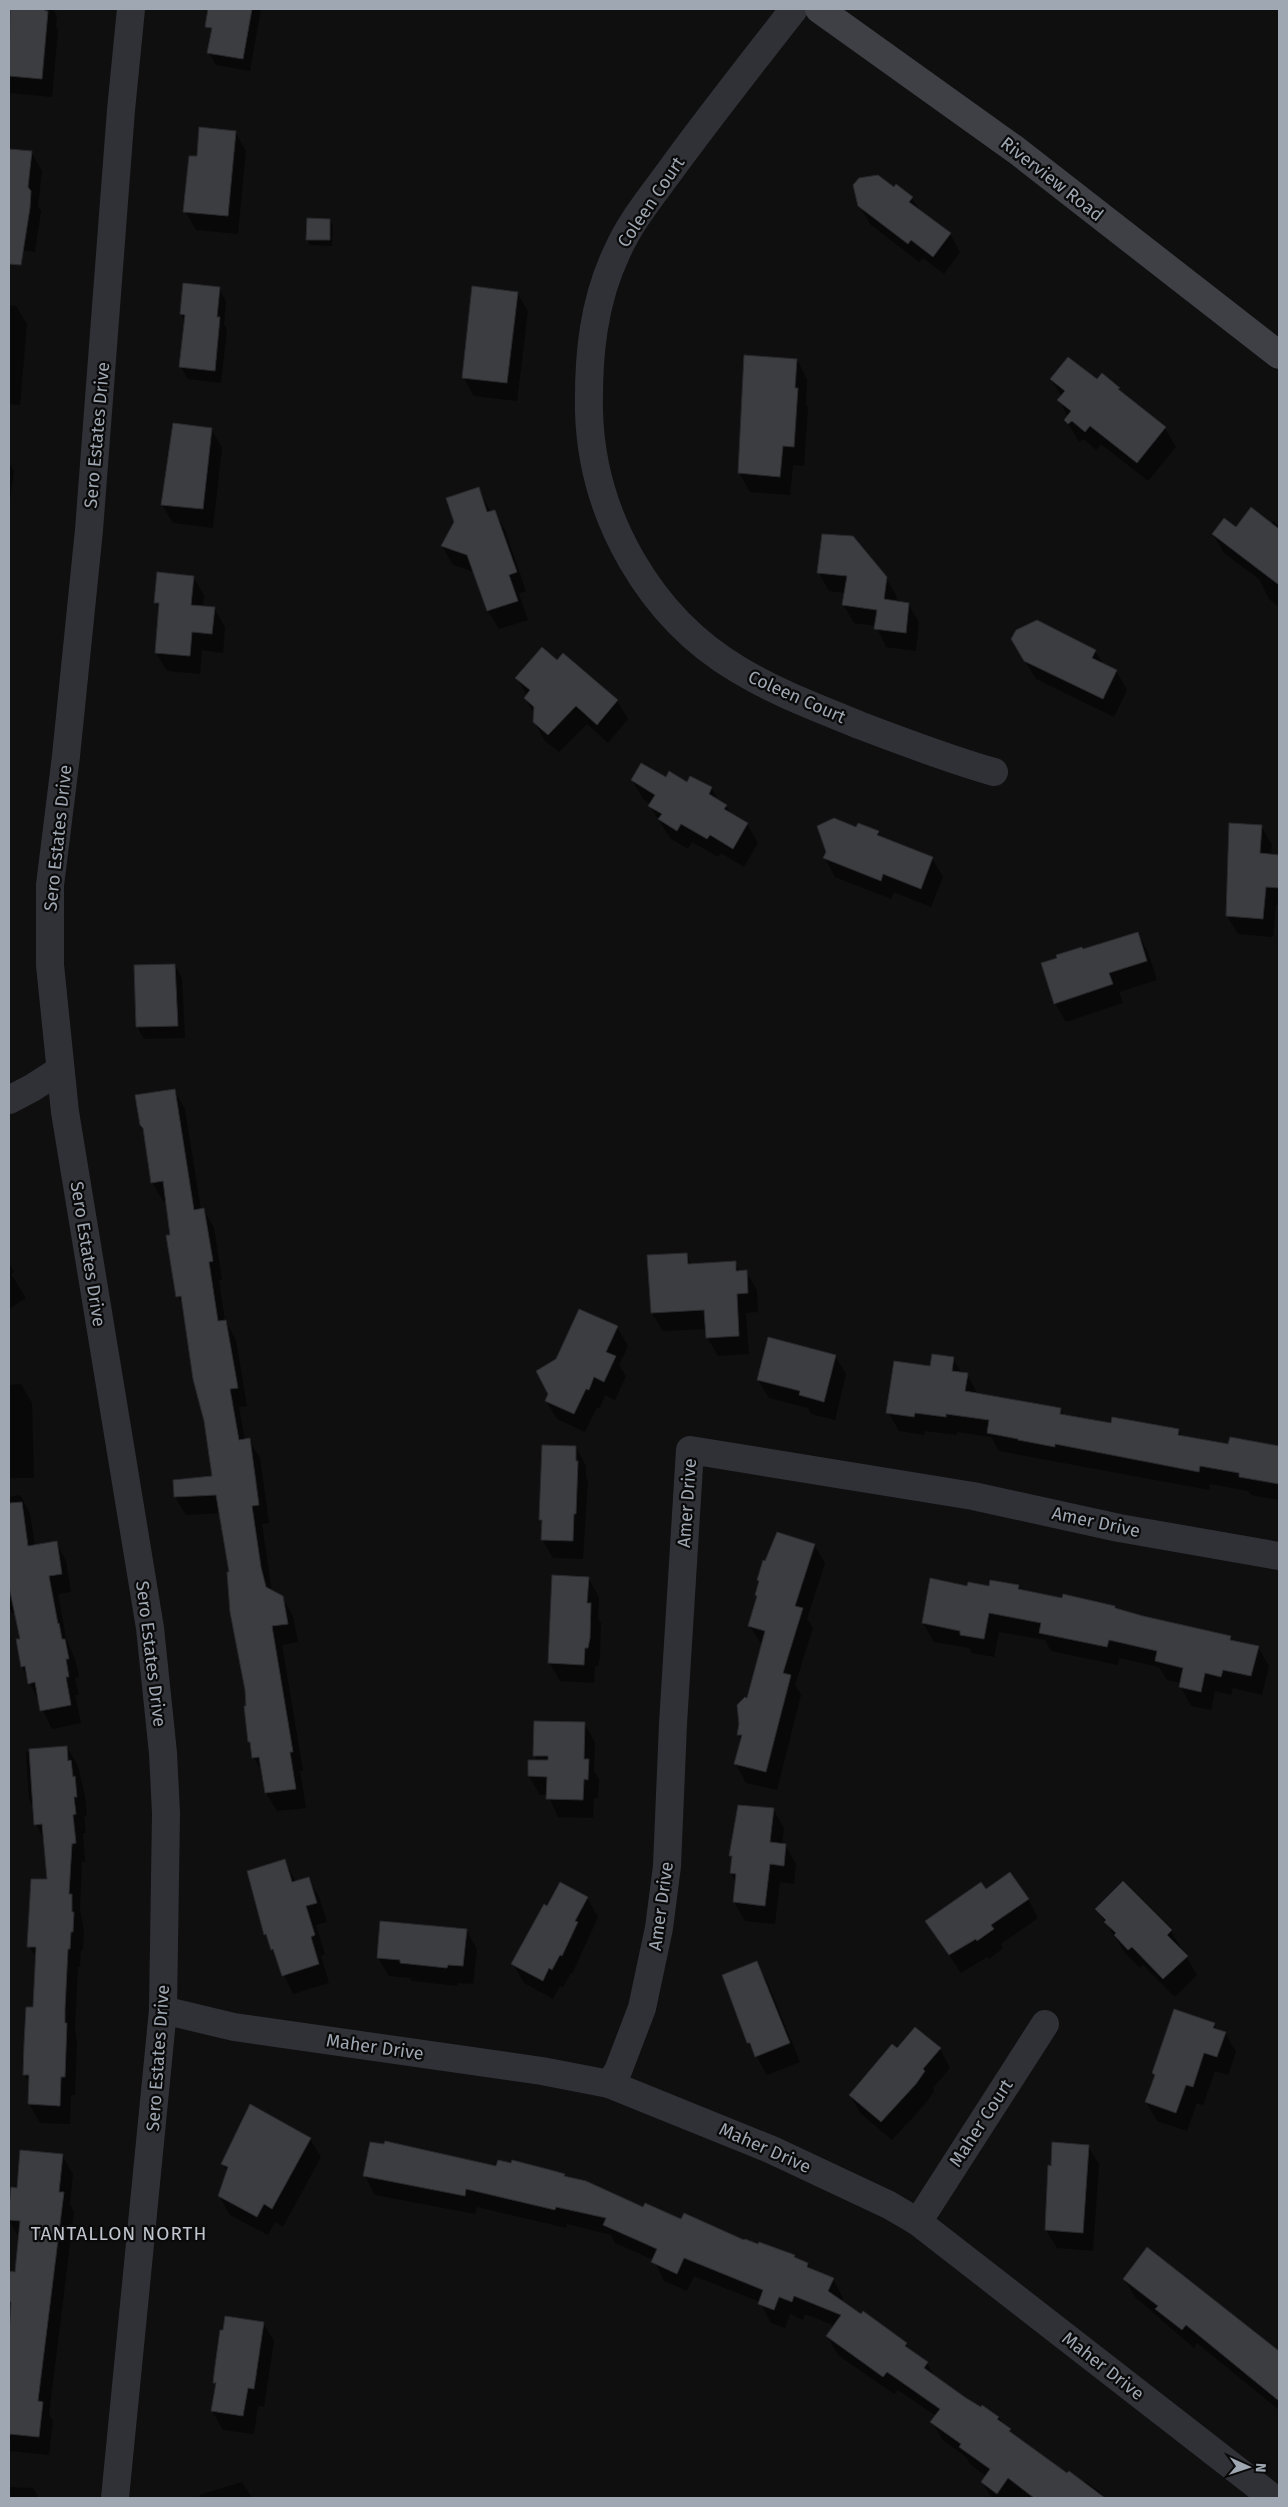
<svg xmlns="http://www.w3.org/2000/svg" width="1288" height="2507" font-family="'Fira Sans',sans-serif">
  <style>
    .shadow { fill: #0007 }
    .building { fill: #3b3d40; stroke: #29292d }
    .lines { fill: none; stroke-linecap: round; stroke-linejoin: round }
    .street { stroke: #303136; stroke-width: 28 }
    .secondary { stroke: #3e4046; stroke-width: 28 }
    .labels { text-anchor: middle; stroke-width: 4.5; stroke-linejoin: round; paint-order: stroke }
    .street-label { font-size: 18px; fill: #9fa7b2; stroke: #0a0a0b }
    .neighbourhood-label { font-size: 19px; letter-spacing: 1px; fill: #c0c5ce; stroke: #0a0a0b }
  </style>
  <rect width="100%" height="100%" fill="#0f0f10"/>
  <g class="shadow">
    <polygon points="11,9 53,9 57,16 56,27 58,31 52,97 9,93 9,33"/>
    <polygon points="217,9 261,9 250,71 216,65 209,53"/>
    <polygon points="235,132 246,151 238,234 196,230 185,211 198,158"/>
    <polygon points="9,150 31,152 42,171 38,207 41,211 35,252 9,249"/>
    <polygon points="894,189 912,198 920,211 950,234 960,252 944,274 923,258 919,262 870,224 859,205"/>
    <polygon points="330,220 333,226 332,246 310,245 307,239"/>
    <polygon points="219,289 226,301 224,325 227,330 221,383 188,379 181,367 186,322 181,314"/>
    <polygon points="517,293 528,311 517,401 474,396 463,377"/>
    <polygon points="9,305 16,306 27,324 20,405 9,404"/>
    <polygon points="745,356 797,360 807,379 806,404 808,408 804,466 793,465 790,495 750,492 739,473"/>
    <polygon points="1102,375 1119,388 1123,395 1165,428 1176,447 1148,481 1101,444 1096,450 1084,439 1079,442 1066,420 1068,417 1059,400 1062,397 1051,379 1097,381"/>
    <polygon points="211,429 222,448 213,528 173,523 162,505"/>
    <polygon points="9,462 14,471 10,501 9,501"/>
    <polygon points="478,489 491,512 494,511 505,530 526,591 519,594 528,620 499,629 488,611 475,572 453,565 442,546 455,522"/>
    <polygon points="1273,521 1279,526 1279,607 1269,599 1259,579 1224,553 1213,534 1271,524"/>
    <polygon points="819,573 886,578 897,597 896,602 908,604 919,622 916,651 886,647 876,626 854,623 843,604 845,593 829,591"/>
    <polygon points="193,577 204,595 203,608 214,608 225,627 223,653 202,650 200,674 167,671 156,653 160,610 155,602"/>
    <polygon points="1095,651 1104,665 1116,671 1127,690 1114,717 1036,679 1023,658"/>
    <polygon points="557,662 617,701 628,719 608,743 587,724 559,752 545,741 534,722 535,715 525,698 527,696 517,678"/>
    <polygon points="691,777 712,788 719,802 726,806 732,815 747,824 758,843 744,867 721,853 718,857 692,842 688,849 670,838 650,806 651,804 643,799 632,780 666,779 687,783"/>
    <polygon points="1261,826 1272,845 1271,855 1279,856 1279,905 1276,905 1273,937 1238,934 1227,916"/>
    <polygon points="878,832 881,838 932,858 943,877 931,907 894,892 891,899 835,877 825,858"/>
    <polygon points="1137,933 1148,952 1157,980 1119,992 1123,1003 1066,1022 1055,1003 1083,951"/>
    <polygon points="175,965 182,978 185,1038 144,1039 137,1027 135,966"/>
    <polygon points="174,1090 185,1109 201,1210 204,1210 214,1228 222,1280 219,1280 225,1321 236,1340 247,1406 239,1407 245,1440 249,1440 260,1458 269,1523 262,1524 271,1586 272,1592 282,1597 293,1616 298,1642 282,1645 303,1771 300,1771 306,1808 277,1811 266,1793 264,1775 254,1758 249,1742 248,1707 231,1573 220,1513 186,1515 175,1497 213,1477 184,1308 178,1296 167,1200 163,1201 152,1182 145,1131 141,1124"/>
    <polygon points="686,1254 692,1265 735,1262 740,1272 746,1272 757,1290 758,1312 746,1313 749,1354 718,1356 707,1337 707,1329 663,1331 652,1313"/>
    <polygon points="9,1263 14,1272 11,1274 26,1298 9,1309"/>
    <polygon points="617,1327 628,1346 619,1365 626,1376 615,1400 605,1395 600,1408 597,1407 585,1432 557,1419 546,1401"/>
    <polygon points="835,1356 846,1374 835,1420 811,1414 808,1408 769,1398 758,1380"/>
    <polygon points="953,1358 962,1374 967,1374 978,1395 1060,1410 1064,1416 1112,1424 1178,1430 1182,1436 1229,1445 1231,1439 1279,1448 1279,1500 1251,1495 1248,1491 1210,1484 1209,1490 999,1451 991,1437 957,1432 956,1435 925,1431 924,1435 899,1431 888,1412 931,1368"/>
    <polygon points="21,1384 32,1403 34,1478 9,1478 9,1385"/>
    <polygon points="576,1447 586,1466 586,1477 588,1481 583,1559 553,1558 542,1539 543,1525 540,1520"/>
    <polygon points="20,1495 30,1513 35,1546 56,1542 66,1561 71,1592 58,1594 66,1638 75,1659 79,1677 75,1678 79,1695 75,1695 81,1723 52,1729 22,1667 21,1640 15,1613 12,1613 9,1608 9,1497"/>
    <polygon points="814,1545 825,1563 807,1619 813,1628 795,1685 801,1695 777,1790 746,1783 736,1764 742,1740 738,1734 762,1645 749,1625 758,1598 756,1595 760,1582 758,1580"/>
    <polygon points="588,1578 599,1597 598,1618 601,1623 600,1657 598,1666 595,1666 594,1683 560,1681 550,1663"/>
    <polygon points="1018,1586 1020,1590 1062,1600 1114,1607 1116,1610 1230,1638 1232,1641 1258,1647 1269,1666 1262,1695 1233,1688 1231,1695 1215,1691 1211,1710 1191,1706 1181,1687 1181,1683 1167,1680 1159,1667 1119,1658 1118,1665 1051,1651 1045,1640 999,1632 994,1657 972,1653 969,1648 934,1642 923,1623 968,1587"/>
    <polygon points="584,1723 595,1742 594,1771 599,1779 598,1798 594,1798 593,1818 558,1817 548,1795 540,1795 529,1776 529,1762 538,1761 535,1756"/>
    <polygon points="67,1747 78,1766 85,1796 87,1816 84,1816 86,1833 83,1833 85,1862 82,1862 80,1909 84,1932 83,1950 81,1950 80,1967 78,1967 75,2028 77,2043 75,2095 71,2095 70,2124 40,2123 29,2104 30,2084 24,2074 34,2008 37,1960 29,1946 48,1881 44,1840 36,1824 34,1808 29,1799 26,1752"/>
    <polygon points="773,1809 784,1828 782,1845 785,1845 796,1864 794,1884 780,1882 775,1924 745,1921 734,1902 736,1882 731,1873 733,1860 730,1856"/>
    <polygon points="284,1860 296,1882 308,1878 319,1897 327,1922 316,1925 325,1954 321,1956 329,1983 293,1994 265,1934"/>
    <polygon points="985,1891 1028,1899 1038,1918 1001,1944 1003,1948 989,1959 987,1957 961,1973 927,1922"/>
    <polygon points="587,1898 598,1917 572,1974 571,1973 563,1987 560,1986 553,1999 524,1983 513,1964 547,1908"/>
    <polygon points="1097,1909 1171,1931 1197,1975 1175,1997 1143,1965 1140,1968 1126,1954"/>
    <polygon points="466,1930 477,1949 473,1984 458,1983 457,1986 412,1981 410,1978 389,1976 378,1958"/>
    <polygon points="756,1963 767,1981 800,2062 767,2075 749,2043"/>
    <polygon points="1214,2024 1218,2031 1225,2033 1236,2052 1228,2075 1215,2071 1203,2105 1197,2103 1187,2131 1157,2121 1146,2102 1155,2077 1153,2073"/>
    <polygon points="940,2049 950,2068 933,2088 934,2091 926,2103 892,2140 861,2114 850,2095 897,2050"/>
    <polygon points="310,2139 321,2157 283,2227 275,2222 268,2235 230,2215 219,2196 228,2173 223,2163"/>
    <polygon points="371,2143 402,2145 437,2152 439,2156 497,2167 564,2175 566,2178 644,2209 745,2242 794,2256 797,2260 808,2264 811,2270 833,2279 843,2298 842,2302 906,2344 910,2351 927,2363 936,2379 966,2399 998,2417 1013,2436 1067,2475 1083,2483 1085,2481 1100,2492 1103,2498 1022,2498 1019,2496 1018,2498 992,2498 982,2482 986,2476 971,2465 966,2457 943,2440 932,2422 936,2416 898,2390 894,2394 838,2355 828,2337 835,2326 805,2314 803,2320 790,2314 785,2328 771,2323 760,2302 694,2276 687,2291 664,2281 654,2260 615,2243 611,2235 567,2224 566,2228 477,2207 475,2214 375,2195 365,2176"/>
    <polygon points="1088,2146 1099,2164 1093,2251 1057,2248 1046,2230 1052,2167"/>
    <polygon points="62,2155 73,2174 70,2204 74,2212 49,2415 53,2421 49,2455 10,2451 9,2449 9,2348 11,2320 9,2319 9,2272 16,2273 19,2238 9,2219 12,2189 18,2189"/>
    <polygon points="1147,2249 1279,2352 1279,2410 1197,2343 1194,2348 1135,2297 1124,2279"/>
    <polygon points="263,2323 274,2341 264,2407 258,2406 254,2434 223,2430 212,2411 217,2386 214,2383"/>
    <polygon points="242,2482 252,2498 200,2498 199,2495"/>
    <polygon points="9,2487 33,2488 39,2498 9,2498"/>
  </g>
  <g class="building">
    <polygon points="10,9 46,9 45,11 48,11 42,79 9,76"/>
    <polygon points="208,9 252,9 243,59 207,53 212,28 205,27"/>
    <polygon points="199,127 236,131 228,216 183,212 189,156 197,156"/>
    <polygon points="9,149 32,151 28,187 31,191 30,208 21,265 9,264"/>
    <polygon points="878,175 894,187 896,184 913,197 909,202 951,233 933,257 911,240 908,244 858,206 853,185 859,178"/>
    <polygon points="307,218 330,219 330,240 306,240"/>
    <polygon points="183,283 220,287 217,317 220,317 215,371 179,367 185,315 180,314"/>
    <polygon points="472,286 518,292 507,383 462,378"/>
    <polygon points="744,355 797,359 795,388 798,388 794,447 783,446 780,477 738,473"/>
    <polygon points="1068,357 1097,379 1102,373 1120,388 1118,389 1166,427 1137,463 1090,426 1085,432 1072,421 1068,424 1064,420 1071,411 1057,400 1065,391 1050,379"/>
    <polygon points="173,423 212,428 203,509 161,505"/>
    <polygon points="479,487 487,512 495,510 517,572 509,575 518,601 487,611 467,555 441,546 454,522 446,498"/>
    <polygon points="1251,507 1279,529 1279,585 1212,534 1224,518 1236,527"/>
    <polygon points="822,534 853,536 887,577 884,599 909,603 906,633 874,629 877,610 842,605 847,576 817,573"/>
    <polygon points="157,572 194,576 191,605 215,607 212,634 192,632 190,656 155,653 159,603 154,603"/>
    <polygon points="1037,620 1096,650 1092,658 1117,670 1103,699 1024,661 1011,639 1016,630"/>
    <polygon points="542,647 557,660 563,653 618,700 597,725 576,706 548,735 533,722 534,707 524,698 530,690 515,678"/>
    <polygon points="641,763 666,777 669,771 687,782 690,776 712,787 709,794 727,805 724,809 748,823 733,849 710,835 707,839 681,824 677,831 658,819 662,814 648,806 655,795 631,780"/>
    <polygon points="834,818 856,827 858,823 879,831 877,835 933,857 921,889 883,874 881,881 823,858 826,852 817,826"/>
    <polygon points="1229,823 1262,825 1260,853 1279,855 1279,888 1266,887 1263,919 1226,916"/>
    <polygon points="1138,932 1147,961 1109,973 1113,984 1054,1004 1041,963 1057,958 1056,955 1082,947 1083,949"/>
    <polygon points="175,964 178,1026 136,1027 134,965"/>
    <polygon points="175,1089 194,1210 204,1208 213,1261 209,1262 218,1321 226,1320 238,1388 230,1389 239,1440 250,1438 259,1505 252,1506 261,1567 266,1587 283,1596 288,1624 272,1626 293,1752 290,1752 296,1789 265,1793 259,1757 252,1758 250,1742 248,1742 244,1706 246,1706 245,1690 230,1612 227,1572 229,1572 216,1495 174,1497 173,1480 212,1476 204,1421 193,1379 181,1296 176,1297 166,1235 170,1235 163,1181 151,1183 143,1128 140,1125 135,1095"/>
    <polygon points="687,1253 688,1264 736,1261 736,1271 747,1270 748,1293 737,1294 739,1336 706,1338 704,1310 651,1313 647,1255"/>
    <polygon points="579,1309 618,1326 606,1352 616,1356 604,1382 594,1377 589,1390 586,1389 574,1414 545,1401 548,1394 536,1371 556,1359"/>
    <polygon points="768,1337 836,1355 824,1402 799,1395 800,1391 757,1380"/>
    <polygon points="932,1354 954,1357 952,1371 968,1373 965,1391 1061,1408 1060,1414 1111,1423 1112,1417 1179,1429 1178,1435 1228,1444 1230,1437 1279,1446 1279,1484 1239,1477 1239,1473 1200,1466 1199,1472 1055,1444 1055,1447 1018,1440 1018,1439 987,1433 989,1420 946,1414 946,1417 915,1413 914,1417 886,1413 894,1361 930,1366"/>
    <polygon points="542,1445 576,1446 576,1461 578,1461 576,1514 574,1514 573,1541 541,1540 542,1520 539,1520"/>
    <polygon points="22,1502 28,1546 57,1541 62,1574 49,1576 58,1624 59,1623 62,1639 65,1639 69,1659 66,1659 69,1677 66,1677 71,1705 40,1711 35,1682 28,1684 25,1666 21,1667 16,1639 20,1639 9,1587 9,1503"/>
    <polygon points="777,1532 815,1544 795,1606 803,1608 783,1673 791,1675 766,1772 734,1764 742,1735 737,1735 739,1724 737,1705 745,1697 747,1698 765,1631 748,1626 757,1596 755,1595 759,1581 757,1580 763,1560 765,1561"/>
    <polygon points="552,1575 589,1577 587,1603 591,1603 590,1638 588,1648 585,1648 584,1665 548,1663"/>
    <polygon points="930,1578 967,1586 968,1582 989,1586 990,1580 1019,1585 1018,1589 1062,1598 1063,1594 1115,1606 1115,1608 1143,1616 1231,1636 1230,1640 1259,1646 1251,1676 1223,1670 1221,1677 1205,1673 1201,1692 1179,1687 1183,1668 1155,1661 1157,1651 1109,1640 1107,1647 1039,1633 1041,1623 989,1613 984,1639 960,1635 960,1631 922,1623"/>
    <polygon points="534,1721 585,1722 584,1759 589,1759 588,1780 584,1779 583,1800 546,1799 547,1777 528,1776 528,1760 548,1760 548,1756 533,1756"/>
    <polygon points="67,1746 68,1761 71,1760 73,1777 75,1776 77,1797 74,1797 76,1814 73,1815 76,1843 72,1844 69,1894 72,1894 72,1912 74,1912 73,1932 71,1932 70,1949 68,1949 65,2009 65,2023 67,2023 65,2077 61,2077 60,2106 28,2104 29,2075 23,2075 24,2044 26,2007 33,2007 36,1947 27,1947 31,1879 47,1879 42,1824 34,1825 29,1749"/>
    <polygon points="738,1805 774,1808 770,1842 786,1844 784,1866 770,1864 765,1906 733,1902 736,1874 730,1873 732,1856 729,1856"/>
    <polygon points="285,1859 292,1882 309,1877 317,1903 306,1906 315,1935 311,1937 319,1964 282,1976 273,1949 271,1950 266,1934 264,1935 247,1871"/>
    <polygon points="1010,1872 1029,1899 991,1925 994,1929 977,1941 976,1939 949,1955 925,1921 981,1882 986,1889"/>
    <polygon points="1123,1881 1172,1930 1167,1935 1188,1956 1163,1979 1132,1947 1128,1950 1114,1935 1116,1933 1104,1922 1106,1920 1095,1909"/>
    <polygon points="560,1882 588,1897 575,1921 578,1922 562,1956 560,1955 552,1970 549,1968 543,1981 511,1964 544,1904 547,1906"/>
    <polygon points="380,1921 467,1929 463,1966 448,1965 447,1968 400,1963 400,1960 377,1958"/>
    <polygon points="757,1961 790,2043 755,2057 750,2043 747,2043 722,1975"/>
    <polygon points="1174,2009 1215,2023 1213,2028 1226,2032 1217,2057 1204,2053 1193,2087 1186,2085 1176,2113 1145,2102 1155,2075 1152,2073"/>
    <polygon points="915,2027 941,2048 923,2069 925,2071 916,2084 881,2122 849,2095 892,2044 897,2048"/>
    <polygon points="250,2104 311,2138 272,2209 264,2204 257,2217 218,2196 228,2167 221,2164"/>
    <polygon points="385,2141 496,2166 498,2160 511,2163 512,2160 547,2169 565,2174 564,2176 586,2181 643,2207 645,2203 681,2219 684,2213 744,2240 745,2239 758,2244 759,2242 795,2255 794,2257 808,2263 807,2267 834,2278 828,2291 861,2314 863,2311 907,2343 905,2346 928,2362 924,2368 966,2398 981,2407 982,2405 999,2417 997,2419 1011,2429 1009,2431 1067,2473 1069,2471 1105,2498 1034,2498 1008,2478 997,2494 981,2482 990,2469 959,2447 961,2444 930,2422 940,2409 887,2372 883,2377 826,2336 841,2315 794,2296 792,2302 779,2297 774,2310 758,2304 763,2290 684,2258 677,2274 651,2262 657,2249 603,2225 606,2218 556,2207 555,2210 466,2189 465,2196 363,2176 370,2142 384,2144"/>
    <polygon points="1052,2142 1089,2145 1083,2233 1045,2230 1048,2165 1051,2166"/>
    <polygon points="20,2150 63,2154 59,2192 64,2192 38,2401 43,2402 39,2437 9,2434 9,2334 11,2302 9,2302 9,2271 15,2272 20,2221 9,2220 9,2207 11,2187 17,2188"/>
    <polygon points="1147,2247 1279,2351 1279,2401 1186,2325 1182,2330 1155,2309 1158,2306 1123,2279"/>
    <polygon points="225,2316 264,2322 254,2389 248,2388 243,2416 211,2411 216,2383 213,2383 215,2366 220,2330 223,2330"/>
  </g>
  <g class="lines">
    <g class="street">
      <path d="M794,9C754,60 714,111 675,164C655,192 631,220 617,252C593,302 588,357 589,412C592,515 649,617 739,670C777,693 818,708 859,725C904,742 948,759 994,772"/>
      <polyline points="9,1100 32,1088 60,1070"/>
      <polyline points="163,2010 234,2027 542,2071 609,2084 772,2150 889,2205 918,2222 1273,2498"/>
      <polyline points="609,2084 618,2071 642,2008 659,1928 667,1866 673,1724 690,1450 973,1496 1119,1528 1279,1556"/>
      <polyline points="918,2222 1045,2024"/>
      <polyline points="115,2498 163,2010 166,1813 163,1753 150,1628 65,1112 50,965 50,885 66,756 89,530 121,110 131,9"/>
    </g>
    <polyline class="secondary" points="819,9 1016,150 1279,355"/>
  </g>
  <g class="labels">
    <g class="street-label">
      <text transform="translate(1052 179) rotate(38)" y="6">Riverview Road</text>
      <text transform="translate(651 202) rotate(-56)" y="6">Coleen Court</text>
      <text transform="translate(97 435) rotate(-85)" y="6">Sero Estates Drive</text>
      <text transform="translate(797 697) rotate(24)" y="6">Coleen Court</text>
      <text transform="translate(58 838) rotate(-84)" y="6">Sero Estates Drive</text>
      <text transform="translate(88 1254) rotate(81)" y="6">Sero Estates Drive</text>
      <text transform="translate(687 1503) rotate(-86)" y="6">Amer Drive</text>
      <text transform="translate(1096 1522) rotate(12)" y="6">Amer Drive</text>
      <text transform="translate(151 1654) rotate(83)" y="6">Sero Estates Drive</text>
      <text transform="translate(661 1906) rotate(-82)" y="6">Amer Drive</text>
      <text transform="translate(375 2047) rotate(8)" y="6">Maher Drive</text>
      <text transform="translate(158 2058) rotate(-86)" y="6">Sero Estates Drive</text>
      <text transform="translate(981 2123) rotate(-57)" y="6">Maher Court</text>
      <text transform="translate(765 2148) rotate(24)" y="6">Maher Drive</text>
      <text transform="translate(1103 2366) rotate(38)" y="6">Maher Drive</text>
    </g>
    <g class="neighbourhood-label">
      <text x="119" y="2240">TANTALLON NORTH</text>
    </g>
  </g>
  <rect width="1288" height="2507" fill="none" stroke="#9fa7b2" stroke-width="20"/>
  <g transform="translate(1248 2467) rotate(93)" stroke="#0a0a0b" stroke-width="4" paint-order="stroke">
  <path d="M0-4L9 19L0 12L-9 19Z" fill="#9fa7b2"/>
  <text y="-8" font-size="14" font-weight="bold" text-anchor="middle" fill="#9fa7b2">N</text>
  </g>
</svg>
